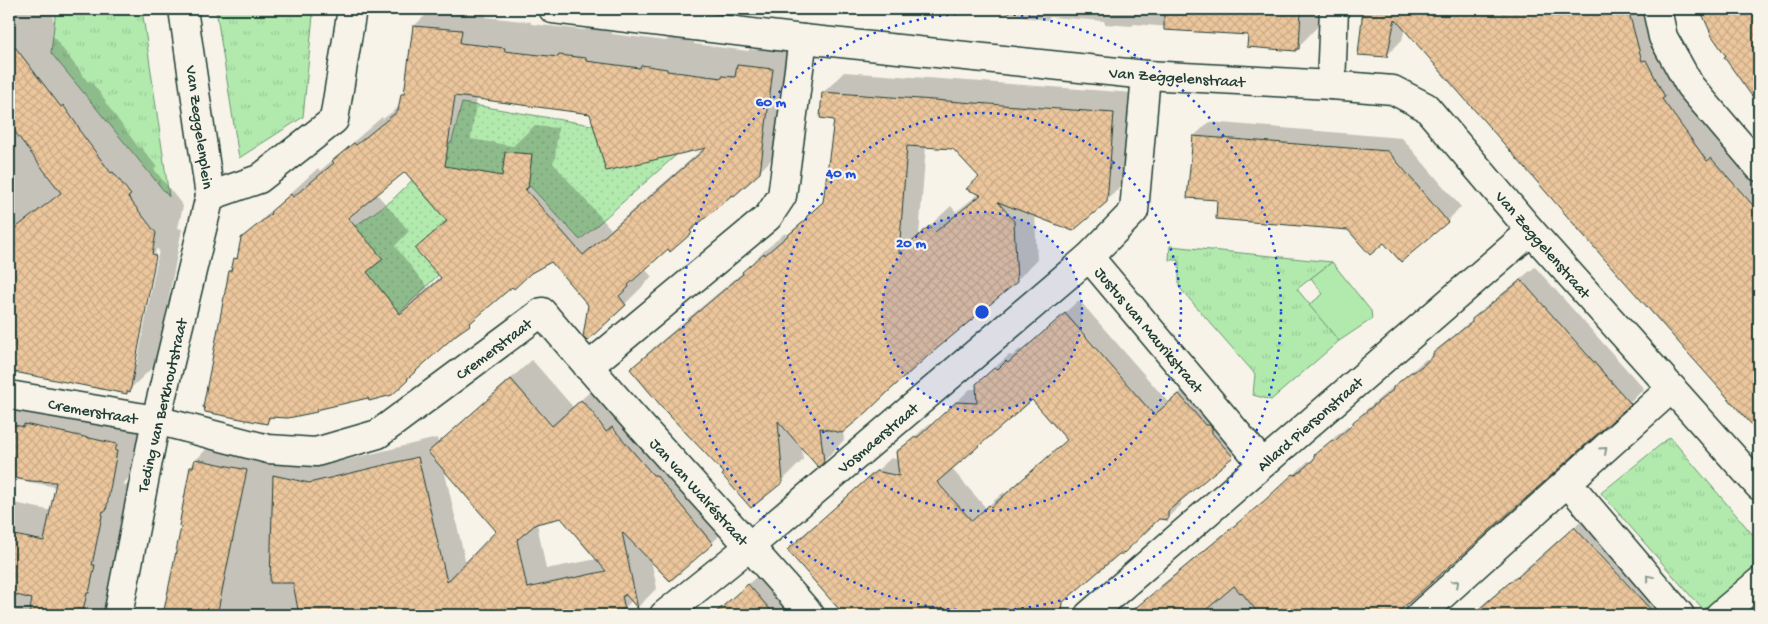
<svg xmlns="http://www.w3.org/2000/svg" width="1768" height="624" font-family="'Gochi Hand',sans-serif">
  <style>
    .grass { fill: url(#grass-tufts); stroke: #689471 }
    .park { fill: #b2eaae; stroke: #689471 }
    .garden { fill: url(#garden-dots); stroke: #689471 }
    .shadow { fill: #0003; fill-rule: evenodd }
    .building { fill: url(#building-cross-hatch); stroke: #1f3d34; fill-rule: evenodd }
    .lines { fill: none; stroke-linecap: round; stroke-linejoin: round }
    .minor-casing { stroke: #1f3d34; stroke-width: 31 }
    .minor { stroke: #f7f3e8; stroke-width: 28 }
    .oneway { stroke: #8b988e }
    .ring { fill: none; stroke: #1d4ed8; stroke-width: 2.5; stroke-dasharray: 2.5 5 }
    .labels { text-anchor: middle; stroke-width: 4.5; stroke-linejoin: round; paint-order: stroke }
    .street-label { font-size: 16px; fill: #1f3d34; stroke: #f7f3e8 }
    .centre { fill: #1d4ed8; stroke: #f7f3e8; stroke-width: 2.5 }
    .ring-label { font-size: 15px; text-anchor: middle; font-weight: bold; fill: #1d4ed8; stroke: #f7f3e8; stroke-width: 4.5; stroke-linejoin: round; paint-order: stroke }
  </style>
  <defs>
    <pattern id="grass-tufts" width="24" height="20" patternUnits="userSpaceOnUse" patternTransform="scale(1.25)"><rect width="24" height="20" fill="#b2eaae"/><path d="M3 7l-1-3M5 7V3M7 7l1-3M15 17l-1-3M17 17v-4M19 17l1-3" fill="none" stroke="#99ca96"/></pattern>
    <pattern id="garden-dots" width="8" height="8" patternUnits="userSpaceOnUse" patternTransform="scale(1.25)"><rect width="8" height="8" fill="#b2eaae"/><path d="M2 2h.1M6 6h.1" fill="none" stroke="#99ca96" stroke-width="1.8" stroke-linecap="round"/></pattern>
    <pattern id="building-cross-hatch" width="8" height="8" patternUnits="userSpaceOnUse" patternTransform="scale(1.25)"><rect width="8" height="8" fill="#ecc69c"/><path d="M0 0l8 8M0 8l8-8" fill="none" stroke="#caab87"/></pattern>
  </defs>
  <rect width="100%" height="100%" fill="#f7f3e8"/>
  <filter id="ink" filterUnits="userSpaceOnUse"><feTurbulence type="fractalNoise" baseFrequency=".02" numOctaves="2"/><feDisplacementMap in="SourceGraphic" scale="10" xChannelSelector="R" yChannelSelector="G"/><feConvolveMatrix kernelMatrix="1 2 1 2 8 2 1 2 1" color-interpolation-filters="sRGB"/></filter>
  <g filter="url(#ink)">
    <g class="grass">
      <polygon points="56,9 142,9 169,197 51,53"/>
      <polygon points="216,9 263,9 313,15 303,117 239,158"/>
      <polygon points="1170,246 1332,262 1297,289 1339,341 1271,400 1253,395 1255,374 1179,287 1179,260 1169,260"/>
      <polygon points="1670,437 1759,542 1759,564 1703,610 1601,493"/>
    </g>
    <polygon class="park" points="1332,262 1371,311 1372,319 1339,341 1309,305 1323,294 1311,278"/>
    <polygon class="garden" points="462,103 691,142 580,240 530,186 367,344 299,265 391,201 452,141"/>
    <g class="shadow">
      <path d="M9,9H54L53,20H55L53,36L88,82L90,80L106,101L105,102L139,148L140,146L157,167L154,169L183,206L178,228L182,229L156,364L126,393L9,369ZM156,249L159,250L137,364H134Z"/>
      <path d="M432,9H487L486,17L531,22V24L585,30L587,28L612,32V34L666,41L669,38L694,42V44L748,51L750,49L754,50L765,39L800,43L787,144L759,172L714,208L671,250L669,247L645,269L652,277L625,304L590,305L551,261L512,285L469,324L432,355L407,380L369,397L320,408L317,411L287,417L273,416L267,422L235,259L239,255L242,239L270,212L318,168L320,171L382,117L383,119L400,106L402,95L405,91L414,26ZM477,97L591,113L705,147L611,229L552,162L555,160L558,128L534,126L513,146L471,139ZM405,170L447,219L417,249L441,277L428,288L395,246L409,231L376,193Z"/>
      <polygon points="939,9 1324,9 1323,21 1295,50 1249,34 1134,24 1132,26 1105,24 1104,21 1050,17 1047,20 1022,17 1022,15"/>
      <polygon points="1364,9 1648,9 1677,83 1723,147 1727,143 1759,179 1759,431 1601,253 1405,28 1402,40 1387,55 1359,54"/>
      <polygon points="1702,9 1759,9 1759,104 1726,58 1727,56"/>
      <path d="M844,72L1134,93L1127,180L1106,201L1035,215L1037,260L1016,281L927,355L843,431L844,440L823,462L802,447L803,460L782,481L726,473L632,369L653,348L743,272L764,251L785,233L787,235L808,217L824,200L835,118L823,93ZM926,146L954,148L981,176L980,193L956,212L951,206L919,236Z"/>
      <polygon points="1209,122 1402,138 1461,207 1447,221 1384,241 1348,229 1219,198 1194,136"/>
      <polygon points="1535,267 1644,389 1393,615 1128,615 1163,584 1280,488 1308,461 1311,461 1336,436 1347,427 1350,427 1368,408 1426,359 1429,359 1434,355 1467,324 1469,324 1500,295"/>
      <path d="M1079,300L1168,402L1193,382L1246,442L1232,456L1181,498V505L1167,518H1158L1049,615H848L789,550L891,458L899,460L898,453L912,439L929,424H933L970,389H978L991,371L1009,355L1012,356L1020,349L1022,351ZM1032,398L1068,439L1005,494L1004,492L986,508L951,468Z"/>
      <path d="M532,360L573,407L601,382L732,523L712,543L670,580L651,560L657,588L638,607L632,600L625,608L594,615H579L575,613L573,615H164L182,526L192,467L195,464L196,460L215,440L329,464L437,438L438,443ZM444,469L498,531L466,564ZM562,517L597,559L546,569L537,523Z"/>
      <polygon points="9,387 145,415 136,470 122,485 130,485 119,538 121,538 116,565 113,568 103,615 9,615 9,502 53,511 56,487 9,478"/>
      <polygon points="1590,513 1683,615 1471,615 1533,562 1534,563"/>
      <polygon points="763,571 787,599 783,615 713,615"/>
    </g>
    <g class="building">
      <polygon points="1164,9 1301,9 1299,49 1296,49 1296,51 1247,47 1248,35 1164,30"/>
      <polygon points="1363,9 1628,9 1642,61 1646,60 1665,97 1662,99 1707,161 1711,158 1759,212 1759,433 1600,254 1395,19 1387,57 1358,55"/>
      <polygon points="1700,9 1759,9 1759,106 1724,57 1726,56 1712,36"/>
      <path d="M413,26L462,30L460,43L505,48L504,51L558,57L559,55L586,58V61L640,68L641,65L667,69V71L722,78V76L735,77L737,65L773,69L760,173L734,196L732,195L690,231L692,233L670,252L668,249L628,285L629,287L619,296L626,305L587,341L583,337L588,305L551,262L531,273L514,289L512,287L469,324L470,325L457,334L407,379L408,380L392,395L369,401L368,398L316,410L317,412L288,418L269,417L267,424L205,412L204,407H203L229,271H231L234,258L237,259L241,238L271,214L270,212L291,194L293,197L334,163L332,161L354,143L356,145L398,111L401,94H404ZM455,96L590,114L606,171L706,148L583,255L525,189L528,188L532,154L505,152L502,176L445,166ZM405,172L447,221L415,249L441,278L400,314L367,272L383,259L348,218Z"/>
      <polygon points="9,39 61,107 63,105 80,129 79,130 111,173 113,172 131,195 128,197 156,233 152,254 156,256 130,392 127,391 127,394 9,371 9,233 61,193 9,124"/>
      <path d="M822,92L1114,113L1107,202L1073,231L998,202L1014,221L1017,282L928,356L889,391L866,413L842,433L820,428L824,462L818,467L778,421L783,482L751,508L722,475L724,473L667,413L630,369L743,274L742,272L764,253L765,255L807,219L806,217L823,202L834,120L820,118ZM907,146L953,149L979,177L966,189L981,195L935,232L929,226L899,254Z"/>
      <polygon points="1193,136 1388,151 1448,222 1401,262 1384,243 1370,255 1348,230 1216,219 1217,200 1187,198"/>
      <polygon points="1521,280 1631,404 1395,615 1320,615 1314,608 1302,615 1260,615 1241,592 1240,593 1234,586 1200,615 1127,615 1264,501 1293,474 1296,475 1314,459 1314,455 1321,449 1332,440 1335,441 1353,424 1353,422 1393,390 1393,387 1411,372 1414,372 1423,365 1433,356 1433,353 1472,322 1472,319"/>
      <path d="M1065,313L1154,415L1179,394L1205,425H1209L1212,427V433L1233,457L1168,511V520L1159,519L1123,554H1119L1063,602L1062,615H844L787,550L876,471L899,476L896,452L915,437H918L956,402L977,403L976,384L994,368L998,369L1006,361L1008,363ZM1032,400L1067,440L991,507L989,505L972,521L937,482Z"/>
      <path d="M511,379L552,426L581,400L593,413L606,432L612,427L653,475H656L713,544L670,581L622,532L638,609L625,594V596H622L625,609L599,615H299L293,583H270L273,475L309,483L418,457L447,582L496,531L428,452ZM561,518L606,571L527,588L517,540L536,524Z"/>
      <polygon points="9,424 24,427 24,424 117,444 115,451 117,451 106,511 103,511 92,565 95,565 89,593 87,593 82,615 29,615 32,599 9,593 9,534 44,541 56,482 30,481 9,477"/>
      <polygon points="195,459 247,470 217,615 163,615 181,527 179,526 190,467 193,467"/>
      <polygon points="1574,527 1656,615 1472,615 1517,576 1518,577"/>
      <polygon points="748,584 775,615 713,615"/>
    </g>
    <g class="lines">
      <defs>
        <g id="minor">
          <polyline points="553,9 803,39 1146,75 1331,85 1393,90 1426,107 1531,231 1759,486"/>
          <polyline points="1657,9 1663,37 1690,86 1759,167"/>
          <polyline points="1146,75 1134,211 1089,257 1262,463"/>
          <polyline points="1331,85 1334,9"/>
          <polyline points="210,196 259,179 334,120 352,9"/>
          <polyline points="588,367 768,217 782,196 803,39"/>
          <path d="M9,395L156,420L268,449L316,452L378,434L542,312C628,416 722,513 810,615"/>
          <polyline points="1568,483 1680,615"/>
          <polyline points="118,615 156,420 210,196 183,9"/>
          <polyline points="664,615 750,546 1089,257"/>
          <polyline points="1089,615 1531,231"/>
          <polyline points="1420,615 1672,388"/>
          <polyline points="1720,615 1759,582"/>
        </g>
      </defs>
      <use href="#minor" class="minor-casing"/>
      <use href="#minor" class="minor"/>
    </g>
    <defs><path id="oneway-chevron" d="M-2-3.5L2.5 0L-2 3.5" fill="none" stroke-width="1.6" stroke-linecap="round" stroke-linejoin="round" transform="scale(1.25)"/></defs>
    <g class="oneway">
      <use href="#oneway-chevron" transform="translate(1604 450) rotate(-42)"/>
      <use href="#oneway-chevron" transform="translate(1649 578) rotate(-130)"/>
      <use href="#oneway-chevron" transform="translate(1456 583) rotate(-42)"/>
    </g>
  </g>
  <circle cx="982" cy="312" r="100" fill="#1d4ed8" fill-opacity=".12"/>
  <g class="ring">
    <circle cx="982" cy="312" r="100"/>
    <circle cx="982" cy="312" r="199"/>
    <circle cx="982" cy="312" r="299"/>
  </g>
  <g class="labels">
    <g class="street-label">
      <text transform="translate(1177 76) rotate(4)" y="6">Van Zeggelenstraat</text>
      <text transform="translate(201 127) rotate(82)" y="6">Van Zeggelenplein</text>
      <text transform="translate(1544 244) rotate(49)" y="6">Van Zeggelenstraat</text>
      <text transform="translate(1150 329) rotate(50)" y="6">Justus van Maurikstraat</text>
      <text transform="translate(493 348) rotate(-37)" y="6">Cremerstraat</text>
      <text transform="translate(161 405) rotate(-77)" y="6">Teding van Berkhoutstraat</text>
      <text transform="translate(93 410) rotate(10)" y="6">Cremerstraat</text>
      <text transform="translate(1309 423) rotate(-41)" y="6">Allard Piersonstraat</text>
      <text transform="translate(877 437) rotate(-40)" y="6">Vosmaerstraat</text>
      <text transform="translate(700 491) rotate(48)" y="6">Jan van Walréstraat</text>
    </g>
  </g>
  <circle cx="982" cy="312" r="8" class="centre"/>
  <g class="ring-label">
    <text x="771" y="106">60 m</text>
    <text x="841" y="177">40 m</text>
    <text x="911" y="247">20 m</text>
  </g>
  <rect width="1768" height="624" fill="none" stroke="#f7f3e8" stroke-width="30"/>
  <rect x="15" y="15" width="1738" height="594" fill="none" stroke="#1f3d34" stroke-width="2" filter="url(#ink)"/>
</svg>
